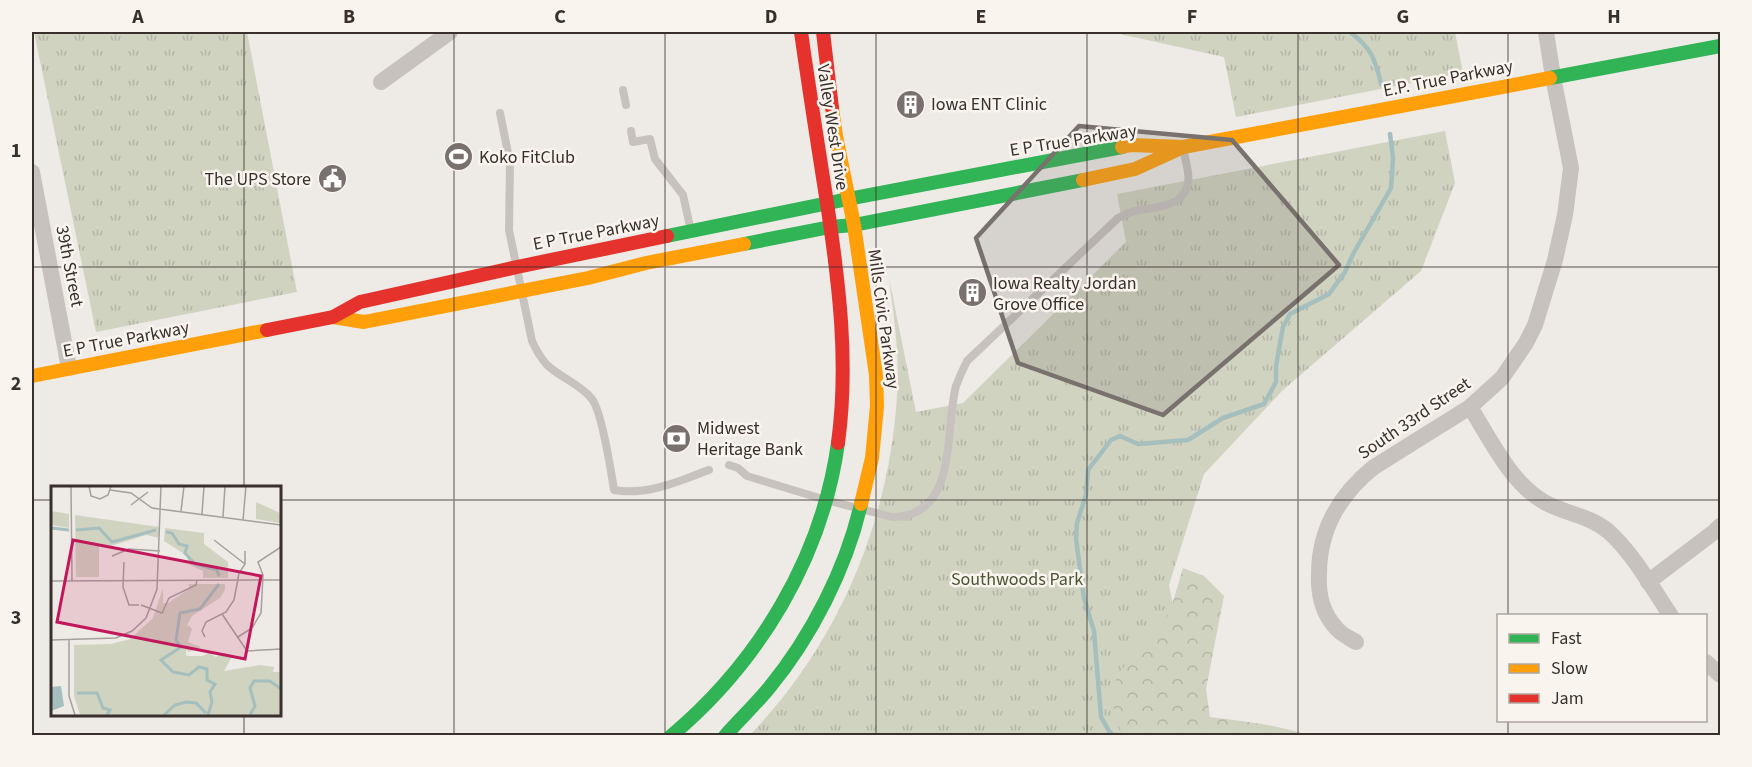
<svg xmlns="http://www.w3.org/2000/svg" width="1752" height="767" font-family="'Source Sans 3',sans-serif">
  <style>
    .grass { fill: url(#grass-tufts) }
    .forest { fill: url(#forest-crowns) }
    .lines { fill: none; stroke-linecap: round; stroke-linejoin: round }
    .stream { stroke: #a4bfbd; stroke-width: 4.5 }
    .lane { stroke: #c8c2bf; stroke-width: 8 }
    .street { stroke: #c8c2bf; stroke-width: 16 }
    .fast { stroke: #30b455; stroke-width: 14 }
    .slow { stroke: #ff9f0a; stroke-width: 14 }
    .jam { stroke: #e5322d; stroke-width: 14 }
    .marked { fill: #78716d; fill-opacity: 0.2; stroke: #78716d; stroke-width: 4.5; stroke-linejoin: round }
    .grid { fill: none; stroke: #39302c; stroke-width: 1.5; stroke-opacity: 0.55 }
    .labels { text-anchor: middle; stroke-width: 5; stroke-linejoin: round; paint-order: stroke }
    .street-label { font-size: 18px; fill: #39302c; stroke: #faf4ef }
    .poi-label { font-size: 18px; fill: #39302c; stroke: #faf4ef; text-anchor: start }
    .park-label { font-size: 18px; fill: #4b5532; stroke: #faf4ef }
    .inset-river { fill: none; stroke: #a4bfbd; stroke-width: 3 }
    .inset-road { fill: none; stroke: #a6a09c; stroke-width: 1.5 }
    .view { fill: #c2185b; fill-opacity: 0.15; stroke: #c2185b; stroke-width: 3 }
    .inset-edge { fill: none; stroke: #39302c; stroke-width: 3 }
    .neatline { fill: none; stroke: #39302c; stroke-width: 2 }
    .grid-label { font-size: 20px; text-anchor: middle; font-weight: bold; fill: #39302c }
  </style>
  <defs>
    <pattern id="grass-tufts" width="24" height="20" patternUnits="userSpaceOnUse" patternTransform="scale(1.5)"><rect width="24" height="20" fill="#d1d3c1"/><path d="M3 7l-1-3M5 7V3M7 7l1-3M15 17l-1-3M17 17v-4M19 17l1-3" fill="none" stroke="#b4b5a6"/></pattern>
    <pattern id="forest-crowns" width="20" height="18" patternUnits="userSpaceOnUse" patternTransform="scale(1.5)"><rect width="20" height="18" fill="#d1d3c1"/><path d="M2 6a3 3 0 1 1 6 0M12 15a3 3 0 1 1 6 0" fill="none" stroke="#b4b5a6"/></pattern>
  </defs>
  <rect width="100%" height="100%" fill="#eeeae6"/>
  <g class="grass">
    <polygon points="34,32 247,32 297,292 96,332"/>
    <polygon points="1111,32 1455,32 1463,73 1236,117 1224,57"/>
    <path d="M1445,131L1455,183L1421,271L1283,390L1204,474L1169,585L1200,735L749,736C838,644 889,523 897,396C900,357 894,317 889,278L916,412L963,403L1126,242L1117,194Z"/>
  </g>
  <path class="forest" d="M1183,568L1204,576L1224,596L1206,689L1210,717C1244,721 1277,725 1309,735L1125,736L1121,732L1109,692L1132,653L1160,629L1172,605Z"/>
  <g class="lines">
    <g class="stream">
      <path d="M1350,32C1371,48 1375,58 1381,84"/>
      <polyline points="1114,736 1109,731 1101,717 1094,631 1084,598 1076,539 1077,523 1086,495 1088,470 1111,440 1120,436 1138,444 1188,440 1223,418 1264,404 1276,382 1276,366 1283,327 1290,314 1329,294 1345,272 1353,254 1391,188 1393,158 1390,134"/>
    </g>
    <g class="lane">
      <polyline points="623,90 626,105"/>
      <path d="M500,113L510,163L509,230L532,341C536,350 541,358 547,365C561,378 580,384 592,399C602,412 611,471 614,490C647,496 679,481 709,470"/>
      <polyline points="631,131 633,142 650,139 655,159 683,195 691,231"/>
      <path d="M729,465L738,468L747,476L826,500L892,517C959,517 944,431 956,386C959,378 963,369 967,361L1118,218C1124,215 1129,212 1135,211C1151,207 1178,208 1186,190C1192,178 1185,160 1183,148"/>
    </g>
    <g class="street">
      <polyline points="381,82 450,32"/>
      <polyline points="32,172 69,368"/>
      <path d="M1470,407C1491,440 1511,484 1546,503C1567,514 1590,516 1608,531C1632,552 1653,589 1671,616"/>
      <polyline points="1648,582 1714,532 1720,526"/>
      <path d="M1356,642C1350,638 1342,635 1337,629C1322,613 1318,595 1319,574C1319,530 1340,494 1374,467L1470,407L1502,378L1526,343L1535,325L1555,260L1565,215L1571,168L1553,77L1546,32"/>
      <polyline points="1706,662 1720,675"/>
    </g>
    <g class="fast">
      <polyline points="1550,78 1720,46"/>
      <polyline points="667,236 848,199 1122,147"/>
      <polyline points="744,244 830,227 854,225 1083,180"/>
      <path d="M671,736C759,662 822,558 838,443"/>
      <path d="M725,736C739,720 755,705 769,688C811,637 846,569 861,504"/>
    </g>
    <g class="slow">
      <polyline points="832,108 836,136 854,225 876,375 877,406 872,458 861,504"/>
      <polyline points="1122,147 1131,145 1183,147 1550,78"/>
      <polyline points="1083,180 1135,169 1179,149"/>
      <polyline points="333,317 364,322 588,278 646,263 744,244"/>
      <polyline points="32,376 267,330"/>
    </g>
    <g class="jam">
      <path d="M801,32C809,89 818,146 827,203C839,283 849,363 838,443"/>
      <polyline points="823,32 832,108"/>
      <polyline points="267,330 333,317 360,302 517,267 667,236"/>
    </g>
  </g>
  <path class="marked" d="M1079,126L1232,140L1339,265L1163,415L1018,363L976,238Z"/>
  <path class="grid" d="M244,32V488M454,32V736M665,32V736M876,32V736M1087,32V736M1298,32V736M1508,32V616M32,267H1720M32,500H52M279,500H1720M244,714V736M1508,720V736"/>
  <defs>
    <symbol id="building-disc" viewBox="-11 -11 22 22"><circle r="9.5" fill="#78716d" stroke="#faf4ef"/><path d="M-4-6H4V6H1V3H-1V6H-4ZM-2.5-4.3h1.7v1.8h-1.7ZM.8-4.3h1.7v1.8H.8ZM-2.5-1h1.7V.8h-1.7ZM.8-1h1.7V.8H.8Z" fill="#fff"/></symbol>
    <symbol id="stadium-disc" viewBox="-11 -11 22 22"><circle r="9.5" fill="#78716d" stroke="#faf4ef"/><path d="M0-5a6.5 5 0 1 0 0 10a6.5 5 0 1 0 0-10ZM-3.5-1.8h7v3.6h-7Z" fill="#fff"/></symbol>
    <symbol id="civic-disc" viewBox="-11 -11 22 22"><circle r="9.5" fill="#78716d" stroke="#faf4ef"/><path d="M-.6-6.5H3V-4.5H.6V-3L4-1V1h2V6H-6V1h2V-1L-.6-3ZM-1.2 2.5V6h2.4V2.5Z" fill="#fff"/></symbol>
    <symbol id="bank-disc" viewBox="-11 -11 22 22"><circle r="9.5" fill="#78716d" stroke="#faf4ef"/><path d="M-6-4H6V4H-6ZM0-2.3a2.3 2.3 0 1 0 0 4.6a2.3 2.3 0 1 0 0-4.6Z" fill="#fff"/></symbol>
  </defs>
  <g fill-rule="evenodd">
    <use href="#building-disc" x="894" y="88" width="33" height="33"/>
    <use href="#stadium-disc" x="442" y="140" width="33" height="33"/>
    <use href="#civic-disc" x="316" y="162" width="33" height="33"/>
    <use href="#building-disc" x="956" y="276" width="33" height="33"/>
    <use href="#bank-disc" x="660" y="422" width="33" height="33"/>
  </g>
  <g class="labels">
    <g class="street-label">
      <text transform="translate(1448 78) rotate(-11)" y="6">E.P. True Parkway</text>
      <text transform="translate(833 127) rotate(81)" y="6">Valley West Drive</text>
      <text transform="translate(1073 140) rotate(-9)" y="6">E P True Parkway</text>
      <text transform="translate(596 232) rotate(-11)" y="6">E P True Parkway</text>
      <text transform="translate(70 266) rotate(79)" y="6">39th Street</text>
      <text transform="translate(884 319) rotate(82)" y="6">Mills Civic Parkway</text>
      <text transform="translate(126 339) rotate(-11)" y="6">E P True Parkway</text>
      <text transform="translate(1414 418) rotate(-34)" y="6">South 33rd Street</text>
    </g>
    <g class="poi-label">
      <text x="931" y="110">Iowa ENT Clinic</text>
      <text x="479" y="163">Koko FitClub</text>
      <text x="311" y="185" text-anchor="end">The UPS Store</text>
      <text x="993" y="289">Iowa Realty Jordan<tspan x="993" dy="21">Grove Office</tspan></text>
      <text x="697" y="434">Midwest<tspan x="697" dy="21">Heritage Bank</tspan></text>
    </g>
    <g class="park-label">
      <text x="1017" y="585">Southwoods Park</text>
    </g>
  </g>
  <g transform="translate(51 486)">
    <rect width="230" height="230" fill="#eeeae6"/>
    <path d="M205,16L229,27V37L205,33ZM0,25L18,28V42L0,39ZM24,29L108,41V52L95,49L60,60L48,58V91H25ZM114,42L153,47V58L177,76V92H152V85L139,79L135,69L113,55ZM138,98H174V104L169,112L141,130L135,141V170H163L172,187L229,186V229H29L23,210V159L60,158L79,153L102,132L112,102V117H117L138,103Z" fill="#d1d3c1"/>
    <path d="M137,139L141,143L137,156L150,161L138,166L135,164L127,171L136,169L139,183L145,180L140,175L158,167L165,171L171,167L182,169L173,185L209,179L223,181L220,194L206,190L199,194L201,218L197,229H161V209L167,200L158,194L160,184L157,180H148L138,187L121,183L111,175L130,163L126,151ZM37,188L67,194L78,229H36V210L25,209L26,203L38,202ZM222,199L229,204V229H221Z" fill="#d1d3c1"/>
    <path d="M10,200L13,220L0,225V201Z" fill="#a4bfbd"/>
    <path class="inset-river" d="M0,42L18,44M25,44L48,42L61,56L105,44M115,46L121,47L128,58L136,60L134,67L144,78L166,84L168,90M26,207H46L52,222L59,224L56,229M113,229L124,219L135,216L145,217L155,227M157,229L161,216L159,206L164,198L156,194V183L148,181L138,189L122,186L110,174L130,161L125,154L129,127L149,123L168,98M199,229L204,220L199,202L203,195H219L230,203"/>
    <path class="inset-road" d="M20,0L21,95M38,0L40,10L49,13L57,9L60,0M59,4L80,7L101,22L230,39M80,19L97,6M130,25L133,0M151,28L153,0M172,31L174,0M192,34L195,0M163,54L194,78M61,70L78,63L109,65M73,76L72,101L78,119H88M0,95L230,94M90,119L111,127L118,112L145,99L146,94M171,128L196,165L230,163M154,151L151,145L155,136L175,126L183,114L188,87L194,78V65M187,151L201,142L210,127L212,89L207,76L230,61M18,153V210L24,229M0,154L65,152L81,145L95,132L106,103L110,0"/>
    <path class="view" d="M22,54L210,90L194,173L6,136Z"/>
    <rect width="230" height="230" class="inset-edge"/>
  </g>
  <rect width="1752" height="767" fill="none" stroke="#faf4ef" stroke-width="66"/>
  <rect x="1497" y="614" width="210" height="108" fill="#faf4ef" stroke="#ada6a1" stroke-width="1.5"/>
  <rect x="1509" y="634" width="30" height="9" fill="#30b455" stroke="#ada6a1" stroke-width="1.5"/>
  <text x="1551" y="644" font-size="18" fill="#39302c">Fast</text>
  <rect x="1509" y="664" width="30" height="9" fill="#ff9f0a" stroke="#ada6a1" stroke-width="1.5"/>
  <text x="1551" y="674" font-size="18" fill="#39302c">Slow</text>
  <rect x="1509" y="694" width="30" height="9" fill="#e5322d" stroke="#ada6a1" stroke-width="1.5"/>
  <text x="1551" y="704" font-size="18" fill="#39302c">Jam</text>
  <rect x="33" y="33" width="1686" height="701" class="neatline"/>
  <g class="grid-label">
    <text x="138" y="23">A</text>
    <text x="349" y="23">B</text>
    <text x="560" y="23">C</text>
    <text x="771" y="23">D</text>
    <text x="981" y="23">E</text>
    <text x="1192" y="23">F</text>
    <text x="1403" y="23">G</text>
    <text x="1614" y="23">H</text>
    <text x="16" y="157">1</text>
    <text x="16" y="390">2</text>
    <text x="16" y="624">3</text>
  </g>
</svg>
